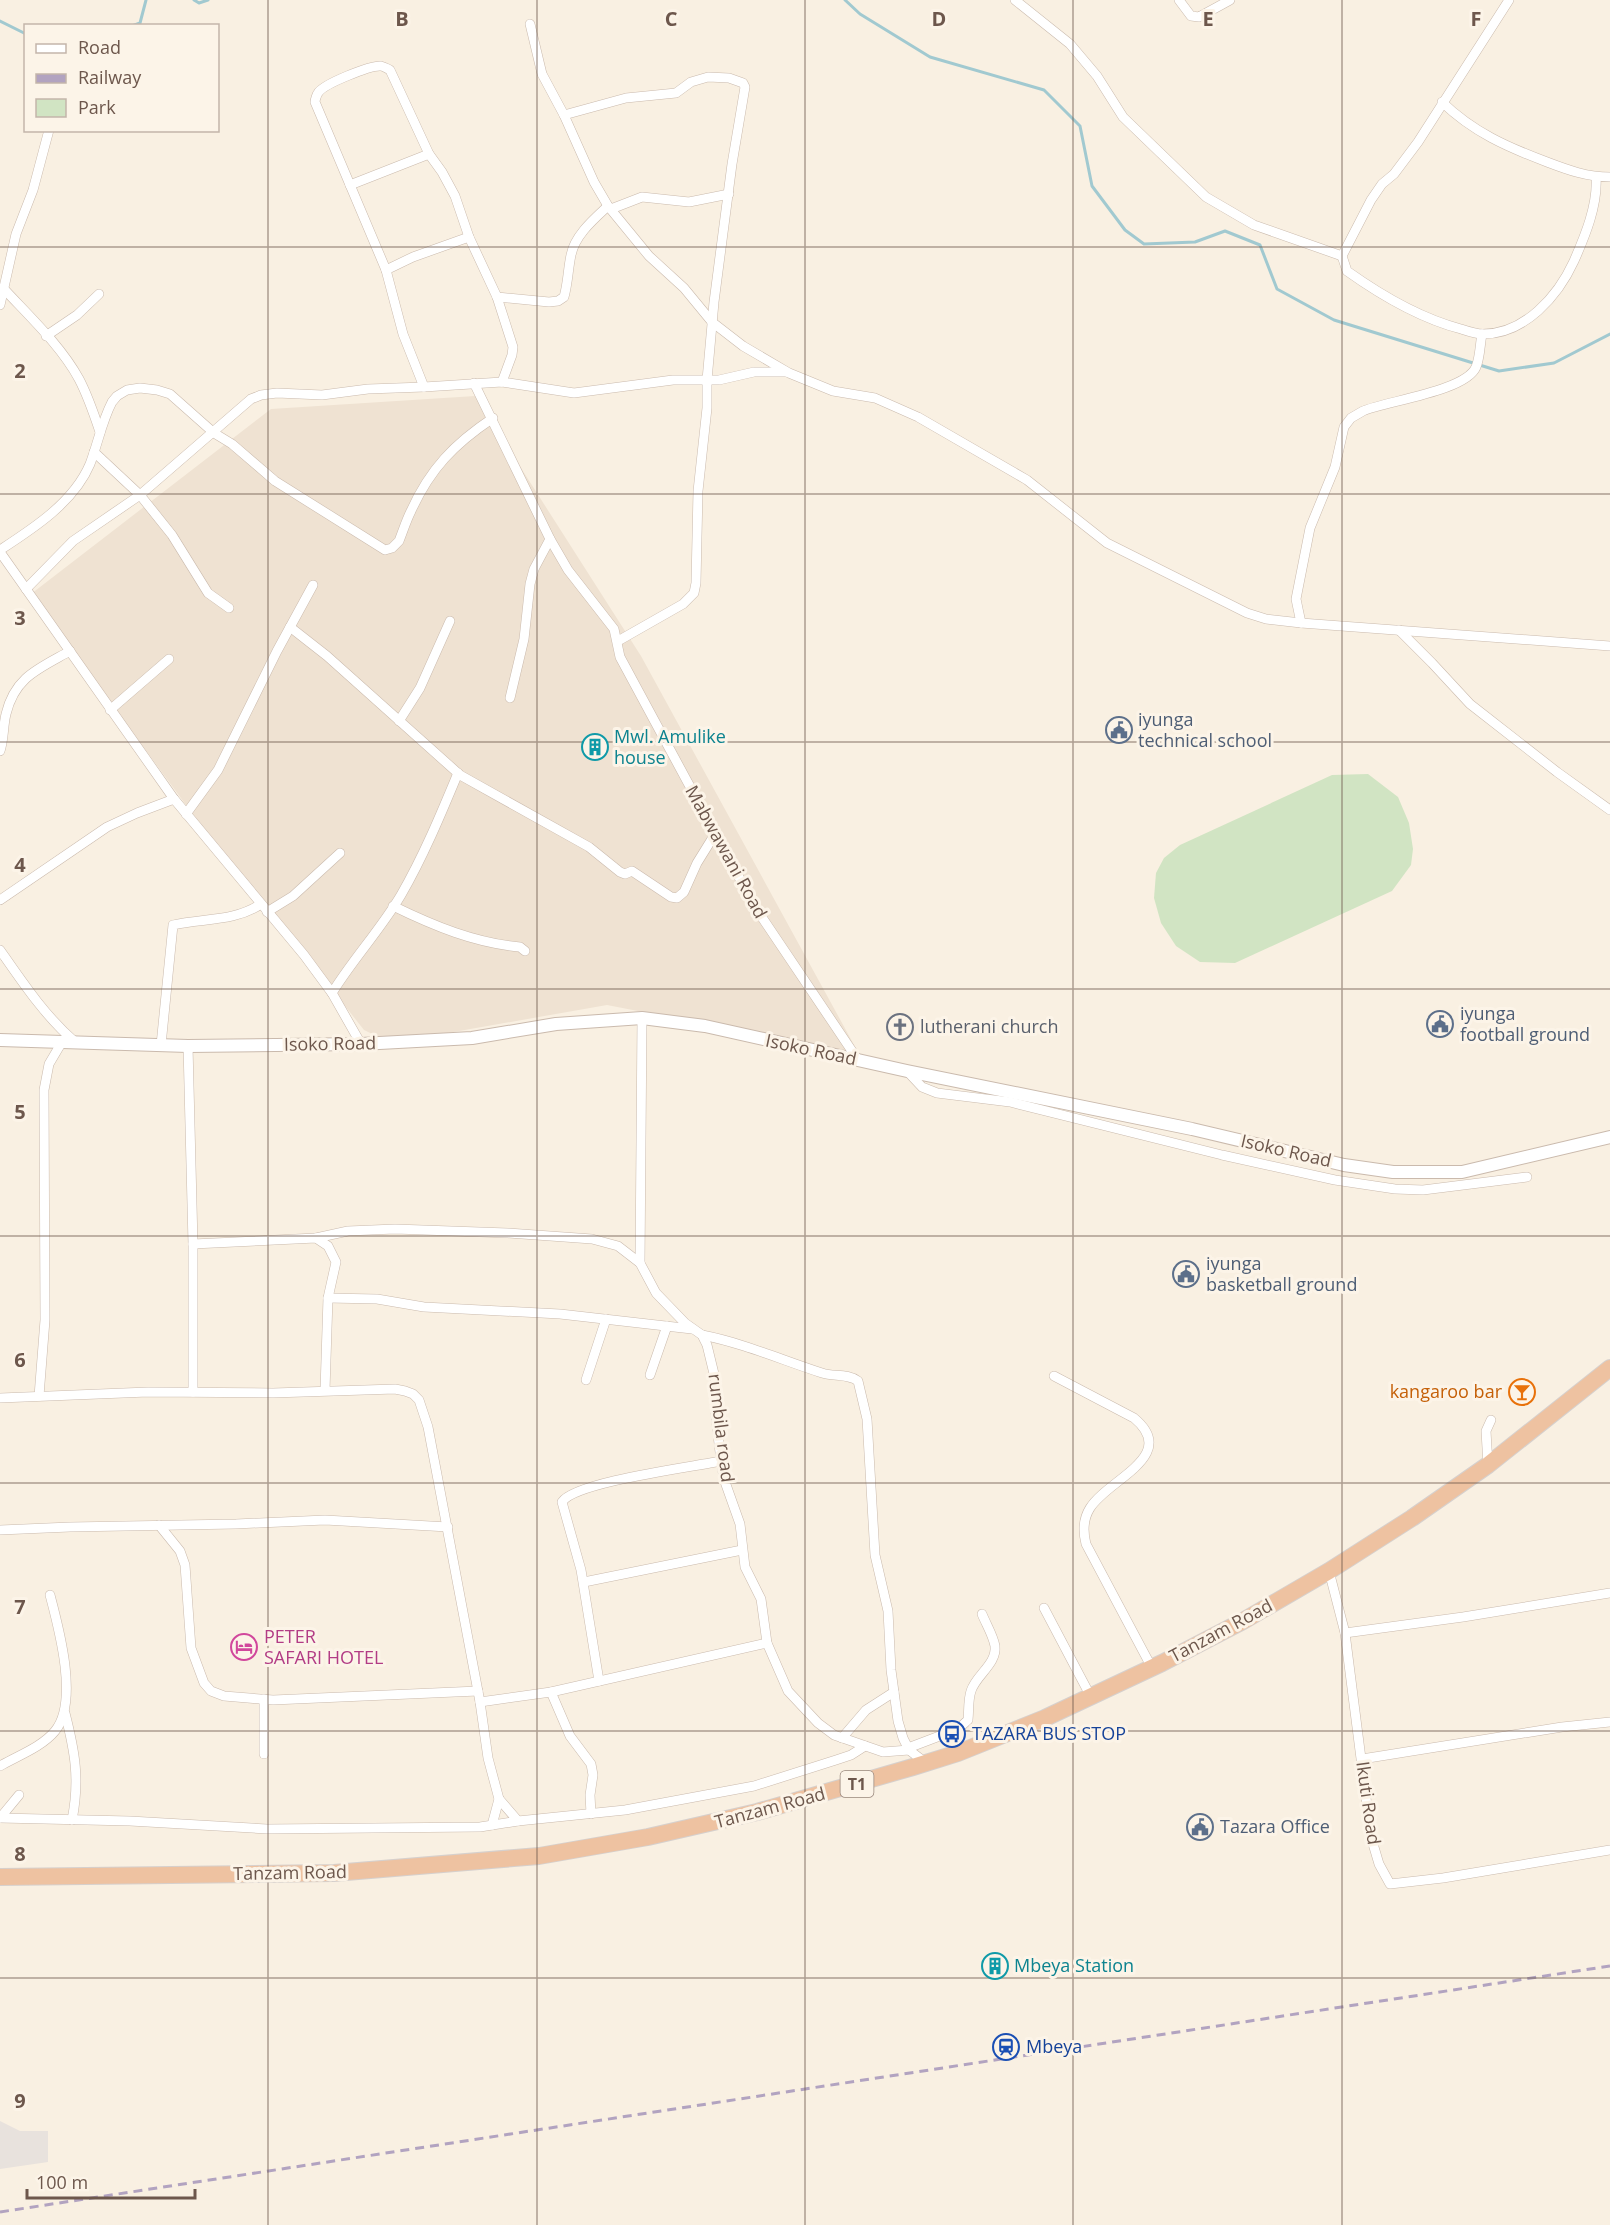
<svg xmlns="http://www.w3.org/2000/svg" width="1610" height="2225" font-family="'Open Sans',sans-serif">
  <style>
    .residential { fill: #efe2d2 }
    .industrial { fill: #e8e2dd }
    .green { fill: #d1e4c3 }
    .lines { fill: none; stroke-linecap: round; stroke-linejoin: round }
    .stream { stroke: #a1c9d0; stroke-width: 3 }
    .minor-casing { stroke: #cabaad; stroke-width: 10 }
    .tertiary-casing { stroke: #cabaad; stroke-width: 14 }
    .trunk-casing { stroke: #d6d0cd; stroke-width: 18 }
    .minor { stroke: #fff; stroke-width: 9 }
    .tertiary { stroke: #fff; stroke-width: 12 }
    .trunk { stroke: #eec2a1; stroke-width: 16 }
    .rail { stroke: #b2a3c0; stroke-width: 3; stroke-dasharray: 9 6; stroke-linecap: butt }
    .grid { fill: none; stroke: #6d574c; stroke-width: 1.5; stroke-opacity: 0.55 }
    .labels { text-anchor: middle; stroke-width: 6; stroke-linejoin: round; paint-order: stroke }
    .shield { fill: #fcf4e8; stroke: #98867b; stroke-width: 1.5 }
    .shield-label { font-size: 16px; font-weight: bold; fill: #6d574c }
    .service-label { font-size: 18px; fill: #4e5e75; stroke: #fcf4e8; text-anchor: start }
    .culture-label { font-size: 18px; fill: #0d838f; stroke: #fcf4e8; text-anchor: start }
    .street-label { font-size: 18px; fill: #6d574c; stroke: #fcf4e8 }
    .worship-label { font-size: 18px; fill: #5b616d; stroke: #fcf4e8; text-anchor: start }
    .food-label { font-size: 18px; fill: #c56008; stroke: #fcf4e8; text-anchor: end }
    .hotel-label { font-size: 18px; fill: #b23c85; stroke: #fcf4e8; text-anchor: start }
    .transit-label { font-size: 18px; fill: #164399; stroke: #fcf4e8; text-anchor: start }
    .grid-label { font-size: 20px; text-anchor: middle; font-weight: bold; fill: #6d574c; stroke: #fcf4e8; stroke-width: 6; stroke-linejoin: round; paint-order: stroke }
  </style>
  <rect width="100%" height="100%" fill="#f9f0e2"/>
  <polygon class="residential" points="475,396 641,656 859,1054 607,1005 391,1043 364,1030 186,805 31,594 271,409"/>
  <polygon class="industrial" points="0,2121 20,2131 48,2131 48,2162 0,2169"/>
  <polygon class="green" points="1368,774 1398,797 1409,823 1413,849 1411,865 1392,891 1235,963 1200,962 1176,946 1161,923 1154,898 1156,873 1164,858 1180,845 1332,775"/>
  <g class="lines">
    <g class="stream">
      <polyline points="194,0 199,3 208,0"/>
      <polyline points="845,0 860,14 930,57 1044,90 1080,126 1092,186 1125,230 1144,244 1195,242 1225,231 1260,245 1277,289 1334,320 1499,371 1554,363 1610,334"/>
      <polyline points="0,21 26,34"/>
      <polyline points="132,26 140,23 146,0"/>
    </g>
    <defs>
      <g id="minor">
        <polyline points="1015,0 1070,44 1097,76 1123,117 1206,197 1254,225 1342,256"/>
        <polyline points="1179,0 1191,16 1199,17 1230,0"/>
        <path d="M1509,0L1418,142L1394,174L1382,184L1371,200L1342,256L1347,271C1382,296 1419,318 1461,329C1467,331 1476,334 1483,334C1525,334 1558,296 1574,261C1585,236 1598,205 1596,177"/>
        <polyline points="530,24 542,74 564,115 594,182 608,206 649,256 684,288 712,322 743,346 789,373 833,391 875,398 918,417 1027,480 1107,543 1247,613 1266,619 1301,623 1610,646"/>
        <path d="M1442,102C1473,132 1507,147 1547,162C1568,170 1587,177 1610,177"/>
        <polyline points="564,115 626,98 676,93 691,82 708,77 729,78 743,83 745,87 732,164 714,302 707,380 707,408 698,491 696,583 694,593 683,604 618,641"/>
        <polyline points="350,185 429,154"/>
        <polyline points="611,209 642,197 689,202 729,194"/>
        <polyline points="386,270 413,257 469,237"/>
        <path d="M4,289C30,317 61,346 79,379C88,396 94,414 100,432"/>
        <path d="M497,297L549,302L558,301L564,297C568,283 568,269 571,255C575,235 594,219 608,206"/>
        <polyline points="0,305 16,234 33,190 49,130"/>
        <polyline points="46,336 77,315 99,294"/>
        <polyline points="474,383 550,539 568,570 614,629 620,657 755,907 858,1060"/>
        <path d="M424,387L403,334L386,270L315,102C315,100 317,94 318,93C323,84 371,65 381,66C385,67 386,68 390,70L429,154L442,172L455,196L469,237L497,297L513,347L512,355L502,382"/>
        <polyline points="94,452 140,495 172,535 208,593 229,608"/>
        <path d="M0,550C34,528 74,502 90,464C98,443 102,421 112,402L117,396L127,390L140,388L157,390L170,394L214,433L232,444L275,481L385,550L392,548L399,541C403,531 406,521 411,511C430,469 454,444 493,418"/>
        <polyline points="0,552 174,799 304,955 332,993 361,1044"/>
        <polyline points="26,589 73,541 140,495 251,399 261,395 277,393 322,395 368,389 424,387 502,382 574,393 673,380 719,380 754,372 786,372"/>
        <path d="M1301,623L1296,599L1310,528L1335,467L1344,427L1351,418L1363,411C1387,401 1466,391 1476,367C1480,358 1480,344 1482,334"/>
        <polyline points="290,627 327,656 460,775 589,847 620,872 625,874 632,871 671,897 677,898 684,892 697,863 715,834"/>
        <polyline points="1399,630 1432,663 1470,704 1557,772 1610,810"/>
        <polyline points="510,698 524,639 530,584 534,569 550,539"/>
        <polyline points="110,710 169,659"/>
        <polyline points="399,721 420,688 450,621"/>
        <path d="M0,751C4,739 3,726 6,714C15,677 38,669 70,651"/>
        <polyline points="186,814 218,770 277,651 313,585"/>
        <polyline points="0,900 107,827 137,813 174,799"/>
        <path d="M393,906C434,926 475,943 520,947L525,951"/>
        <polyline points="267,912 293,896 340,853"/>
        <path d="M0,950C23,983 45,1016 75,1042"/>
        <path d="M332,993C353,959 381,929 401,895C423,857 441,814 458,773"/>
        <path d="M161,1045L173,925C203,918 234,922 261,904"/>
        <polyline points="188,1046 193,1244 193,1392"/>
        <polyline points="907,1071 922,1087 937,1093 1010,1102 1222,1155 1335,1180 1395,1189 1423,1190 1527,1177"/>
        <polyline points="316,1238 348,1231 395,1229 508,1233 592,1239 618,1246 640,1263 656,1293 685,1323 702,1335 707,1345 716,1382 715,1409 721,1461 724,1479 740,1524 745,1567 761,1599 767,1643 788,1691 818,1723 834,1735 883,1752 909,1750"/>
        <polyline points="193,1244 316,1238 328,1246 336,1262 328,1298 325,1390"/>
        <polyline points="640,1263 642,1018"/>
        <polyline points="328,1298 377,1299 424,1307 560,1314 692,1329"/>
        <path d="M702,1335C743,1343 782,1360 822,1373C834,1377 847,1373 858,1381L867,1419L875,1555L888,1611L891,1670L898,1721L903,1738L909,1750L926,1763"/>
        <polyline points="650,1375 667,1326"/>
        <path d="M1054,1376L1134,1418C1180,1456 1108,1479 1090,1508C1083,1519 1083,1532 1086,1544L1152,1668"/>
        <polyline points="586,1380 606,1319"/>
        <polyline points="39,1396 45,1320 44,1090 49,1064 62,1042"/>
        <polyline points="0,1398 148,1392 273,1393 395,1389 405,1391 413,1394 419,1400 428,1427 480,1702 488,1758 499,1799 492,1825"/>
        <polyline points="1488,1465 1486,1431 1491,1420"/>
        <polyline points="159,1525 180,1551 185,1565 191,1648 204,1683 211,1691 224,1696 273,1700 478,1691"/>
        <polyline points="0,1530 70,1527 236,1524 325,1520 448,1527"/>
        <polyline points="1329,1571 1345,1633 1371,1837 1379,1864 1390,1884 1443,1878 1610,1850"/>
        <polyline points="584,1582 742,1550"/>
        <polyline points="1044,1608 1091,1697"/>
        <polyline points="1345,1633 1463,1617 1610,1593"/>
        <path d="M599,1681L581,1570L562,1502C575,1482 692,1467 721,1461"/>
        <polyline points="551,1692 570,1736 591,1764 593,1775 590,1795 591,1814"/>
        <polyline points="264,1699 264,1754"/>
        <polyline points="480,1702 551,1692 767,1643"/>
        <path d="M65,1713C75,1752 80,1780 72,1820"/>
        <polyline points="842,1738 866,1710 894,1692"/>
        <path d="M908,1748L958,1729L968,1720C969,1711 968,1700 971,1691C976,1675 997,1664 995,1646C993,1635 986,1624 982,1614"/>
        <polyline points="1362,1759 1562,1727 1610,1722"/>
        <path d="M0,1766C17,1756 42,1747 55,1731C79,1702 59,1629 50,1595"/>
        <polyline points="499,1799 518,1821"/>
        <polyline points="0,1818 130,1821 267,1829 480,1827 518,1821 625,1810 754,1786 836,1760 851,1755 865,1746"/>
        <polyline points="0,1818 19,1795"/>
      </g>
      <polyline id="tertiary" points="0,1040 188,1046 361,1044 472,1038 556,1024 642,1018 705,1026 907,1071 1192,1129 1344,1165 1393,1172 1462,1172 1610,1137"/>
      <polyline id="trunk" points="0,1877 334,1873 539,1856 648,1837 757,1812 913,1767 958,1753 1045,1718 1162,1663 1243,1621 1329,1571 1412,1518 1488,1465 1610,1368"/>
    </defs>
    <use href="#minor" class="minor-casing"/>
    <use href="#tertiary" class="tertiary-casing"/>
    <use href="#trunk" class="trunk-casing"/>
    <use href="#minor" class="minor"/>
    <use href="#tertiary" class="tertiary"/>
    <use href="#trunk" class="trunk"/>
    <polyline class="rail" points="0,2212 1610,1966"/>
  </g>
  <path class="grid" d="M268,0V2225M537,0V2225M805,0V2225M1073,0V2225M1342,0V2225M0,247H1610M0,494H1610M0,742H1610M0,989H1610M0,1236H1610M0,1483H1610M0,1731H1610M0,1978H1610"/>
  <defs>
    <symbol id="civic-ring" viewBox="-11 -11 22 22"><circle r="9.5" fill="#fcf4e8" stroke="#5c6f8a" stroke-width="1.5"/><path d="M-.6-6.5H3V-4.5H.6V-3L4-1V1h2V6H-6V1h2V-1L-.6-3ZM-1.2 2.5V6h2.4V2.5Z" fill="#5c6f8a"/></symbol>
    <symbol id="building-ring" viewBox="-11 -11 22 22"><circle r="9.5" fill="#fcf4e8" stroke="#0f9aa8" stroke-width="1.5"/><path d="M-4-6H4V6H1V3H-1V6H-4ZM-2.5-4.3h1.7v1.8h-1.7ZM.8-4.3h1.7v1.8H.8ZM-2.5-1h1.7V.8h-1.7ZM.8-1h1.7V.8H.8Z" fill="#0f9aa8"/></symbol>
    <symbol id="church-ring" viewBox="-11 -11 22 22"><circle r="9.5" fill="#fcf4e8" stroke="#6b7280" stroke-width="1.5"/><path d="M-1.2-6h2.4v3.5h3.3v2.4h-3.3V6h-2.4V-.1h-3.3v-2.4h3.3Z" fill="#6b7280"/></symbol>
    <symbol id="bar-ring" viewBox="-11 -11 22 22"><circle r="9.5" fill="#fcf4e8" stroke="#e8710a" stroke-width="1.5"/><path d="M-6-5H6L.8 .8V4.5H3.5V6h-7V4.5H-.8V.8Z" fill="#e8710a"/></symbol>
    <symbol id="hotel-ring" viewBox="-11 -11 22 22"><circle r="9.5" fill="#fcf4e8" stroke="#d1479c" stroke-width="1.5"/><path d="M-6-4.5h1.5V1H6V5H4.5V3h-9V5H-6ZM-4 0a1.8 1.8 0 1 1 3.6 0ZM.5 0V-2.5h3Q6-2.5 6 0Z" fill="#d1479c"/></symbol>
    <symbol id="bus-ring" viewBox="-11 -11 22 22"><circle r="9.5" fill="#fcf4e8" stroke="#1a4fb4" stroke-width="1.5"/><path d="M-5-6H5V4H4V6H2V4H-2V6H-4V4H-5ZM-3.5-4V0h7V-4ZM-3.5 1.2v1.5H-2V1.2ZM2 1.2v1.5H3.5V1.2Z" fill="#1a4fb4"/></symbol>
    <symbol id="station-ring" viewBox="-11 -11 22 22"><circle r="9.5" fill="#fcf4e8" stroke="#1a4fb4" stroke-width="1.5"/><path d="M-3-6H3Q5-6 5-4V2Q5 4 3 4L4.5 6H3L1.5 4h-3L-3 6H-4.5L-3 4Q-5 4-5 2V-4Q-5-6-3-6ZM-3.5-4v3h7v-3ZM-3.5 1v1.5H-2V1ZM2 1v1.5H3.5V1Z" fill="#1a4fb4"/></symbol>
  </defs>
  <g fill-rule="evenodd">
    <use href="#civic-ring" x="1104" y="715" width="30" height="30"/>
    <use href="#building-ring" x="580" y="732" width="30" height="30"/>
    <use href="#civic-ring" x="1425" y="1009" width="30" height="30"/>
    <use href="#church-ring" x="885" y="1012" width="30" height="30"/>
    <use href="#civic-ring" x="1171" y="1259" width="30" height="30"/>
    <use href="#bar-ring" x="1507" y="1377" width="30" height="30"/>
    <use href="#hotel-ring" x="229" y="1632" width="30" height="30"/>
    <use href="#bus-ring" x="937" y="1719" width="30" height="30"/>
    <use href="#civic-ring" x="1185" y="1812" width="30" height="30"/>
    <use href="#building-ring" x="980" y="1951" width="30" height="30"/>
    <use href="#station-ring" x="991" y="2032" width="30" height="30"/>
  </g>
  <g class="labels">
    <rect class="shield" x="840.5" y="1771" width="33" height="26" rx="4.5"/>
    <g class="shield-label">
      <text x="857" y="1790">T1</text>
    </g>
    <g class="service-label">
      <text x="1138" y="726">iyunga<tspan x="1138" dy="21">technical school</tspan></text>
      <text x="1460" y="1020">iyunga<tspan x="1460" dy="21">football ground</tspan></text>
      <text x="1206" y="1270">iyunga<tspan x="1206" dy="21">basketball ground</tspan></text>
      <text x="1220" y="1833">Tazara Office</text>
    </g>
    <g class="culture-label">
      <text x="614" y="743">Mwl. Amulike<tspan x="614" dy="21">house</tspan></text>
      <text x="1014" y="1972">Mbeya Station</text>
    </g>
    <g class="street-label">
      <text transform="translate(726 852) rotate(61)" y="6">Mabwawani Road</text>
      <text transform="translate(330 1044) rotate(-1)" y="6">Isoko Road</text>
      <text transform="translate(811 1050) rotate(12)" y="6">Isoko Road</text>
      <text transform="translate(1286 1151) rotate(13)" y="6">Isoko Road</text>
      <text transform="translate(721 1428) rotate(83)" y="6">rumbila road</text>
      <text transform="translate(1221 1631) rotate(-28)" y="6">Tanzam Road</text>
      <text transform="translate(1368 1803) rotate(82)" y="6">Ikuti Road</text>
      <text transform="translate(770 1808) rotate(-15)" y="6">Tanzam Road</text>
      <text transform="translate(290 1873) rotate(-1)" y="6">Tanzam Road</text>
    </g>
    <g class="worship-label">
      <text x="920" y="1033">lutherani church</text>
    </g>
    <g class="food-label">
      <text x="1502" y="1398">kangaroo bar</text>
    </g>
    <g class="hotel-label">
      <text x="264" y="1643">PETER<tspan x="264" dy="21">SAFARI HOTEL</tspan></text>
    </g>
    <g class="transit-label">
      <text x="972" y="1740">TAZARA BUS STOP</text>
      <text x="1026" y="2053">Mbeya</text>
    </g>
  </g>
  <g class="grid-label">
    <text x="402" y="26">B</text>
    <text x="671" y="26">C</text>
    <text x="939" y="26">D</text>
    <text x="1208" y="26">E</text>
    <text x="1476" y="26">F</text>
    <text x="20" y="378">2</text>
    <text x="20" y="625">3</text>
    <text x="20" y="872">4</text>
    <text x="20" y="1119">5</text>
    <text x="20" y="1367">6</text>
    <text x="20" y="1614">7</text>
    <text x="20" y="1861">8</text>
    <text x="20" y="2108">9</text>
  </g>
  <rect x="24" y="24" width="195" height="108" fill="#fcf4e8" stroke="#c3b5aa" stroke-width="1.5"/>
  <rect x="36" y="44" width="30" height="9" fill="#ffffff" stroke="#c3b5aa" stroke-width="1.5"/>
  <text x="78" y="54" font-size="18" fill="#6d574c">Road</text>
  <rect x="36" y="74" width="30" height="9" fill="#b2a3c0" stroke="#c3b5aa" stroke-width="1.5"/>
  <text x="78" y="84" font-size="18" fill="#6d574c">Railway</text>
  <rect x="36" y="99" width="30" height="18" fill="#d1e4c3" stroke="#c3b5aa" stroke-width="1.5"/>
  <text x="78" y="114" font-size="18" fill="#6d574c">Park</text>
  <path d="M27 2189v9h168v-9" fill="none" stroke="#6d574c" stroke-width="3"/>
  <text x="36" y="2189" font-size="18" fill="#6d574c" stroke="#fcf4e8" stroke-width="4.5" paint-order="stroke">100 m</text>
</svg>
